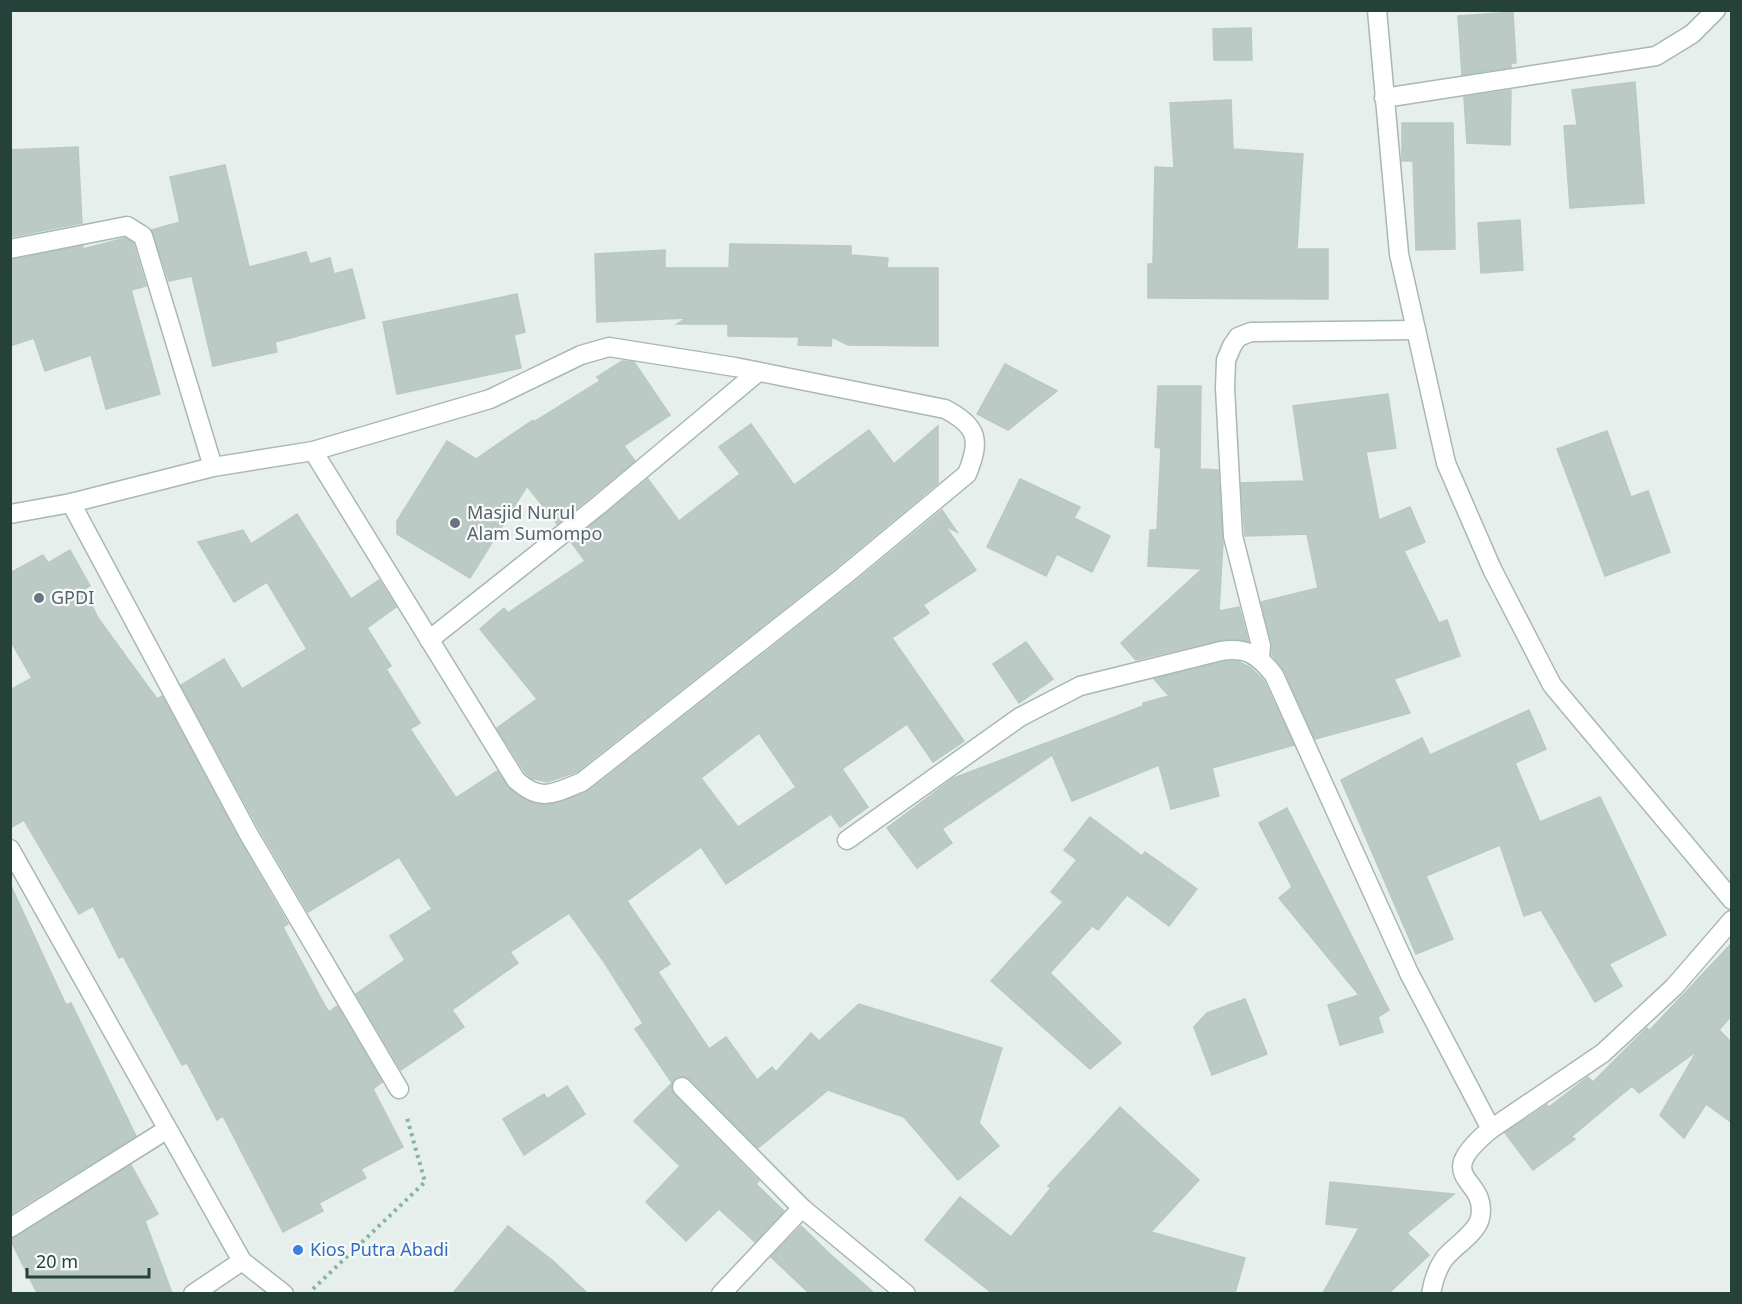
<svg xmlns="http://www.w3.org/2000/svg" width="1742" height="1304" font-family="'Noto Sans',sans-serif">
  <style>
    .building { fill: #bbcac4; stroke: #b8c9c2; stroke-width: 1.5; fill-rule: evenodd }
    .lines { fill: none; stroke-linecap: round; stroke-linejoin: round }
    .minor-casing { stroke: #a8b8b2; stroke-width: 21 }
    .path { stroke: #86b3a5; stroke-width: 4; stroke-dasharray: 3 4.5; stroke-linecap: butt }
    .minor { stroke: #fff; stroke-width: 18 }
    .worship-dot { fill: #6b7280; stroke: #f7fbf9; stroke-width: 2 }
    .shop-dot { fill: #3f7fe0; stroke: #f7fbf9; stroke-width: 2 }
    .labels { text-anchor: middle; stroke-width: 4.5; stroke-linejoin: round; paint-order: stroke }
    .worship-label { font-size: 18px; fill: #5b616d; stroke: #f7fbf9; text-anchor: start }
    .shop-label { font-size: 18px; fill: #366cbe; stroke: #f7fbf9; text-anchor: start }
  </style>
  <rect width="100%" height="100%" fill="#e6efeb"/>
  <g class="building">
    <polygon points="1513,12 1516,63 1511,63 1511,67 1462,75 1458,16"/>
    <polygon points="1251,28 1252,60 1214,60 1213,29"/>
    <polygon points="1635,82 1644,203 1570,208 1564,126 1577,125 1572,90"/>
    <polygon points="1511,90 1510,145 1467,143 1464,97"/>
    <polygon points="1231,100 1233,149 1303,154 1297,249 1328,249 1328,299 1148,298 1148,264 1153,264 1155,167 1174,168 1170,103"/>
    <polygon points="1402,123 1453,123 1455,249 1416,250 1413,161 1402,161"/>
    <polygon points="78,147 82,223 10,237 10,150"/>
    <polygon points="225,165 249,267 306,252 310,264 330,258 334,274 352,269 365,318 275,342 277,352 213,366 192,276 169,281 152,230 180,222 170,177"/>
    <polygon points="1520,220 1523,270 1481,273 1478,223"/>
    <polygon points="125,238 133,243 146,286 131,290 160,394 106,409 91,355 45,371 34,338 10,346 10,260 83,246 83,249"/>
    <polygon points="730,244 851,246 851,255 888,258 887,268 938,268 938,346 848,345 832,337 831,346 798,345 799,337 728,336 728,324 677,324 686,318 597,322 595,254 665,250 665,268 729,268"/>
    <polygon points="517,294 525,332 514,335 521,368 397,394 383,322"/>
    <polygon points="622,361 634,362 670,415 624,446 635,461 557,524 527,486 470,578 397,534 397,521 447,441 476,459 533,420 534,422 600,381 597,377"/>
    <polygon points="1005,364 1057,391 1008,430 977,414"/>
    <polygon points="1158,386 1201,386 1200,469 1218,470 1223,542 1219,611 1239,607 1248,641 1220,640 1136,660 1121,643 1202,569 1148,566 1150,530 1157,530 1161,448 1155,447"/>
    <polygon points="1388,394 1396,448 1366,452 1379,520 1410,507 1425,542 1404,551 1439,623 1447,620 1460,656 1394,679 1410,713 1315,739 1284,670 1272,655 1272,644 1261,602 1318,588 1307,534 1245,536 1241,483 1304,481 1293,406"/>
    <polygon points="751,424 794,485 869,430 894,464 938,426 938,483 837,567 576,772 547,782 531,778 525,772 497,728 537,699 480,629 504,608 508,613 585,561 571,542 648,479 679,521 740,474 719,447"/>
    <polygon points="1607,431 1631,497 1648,491 1670,552 1605,576 1557,449"/>
    <polygon points="1020,479 1080,507 1074,518 1110,536 1092,572 1057,554 1046,576 987,547"/>
    <path d="M942,510L957,532L945,526L976,570L923,605L929,613L892,638L964,741L933,762L907,724L842,769L868,807L840,827L831,814L726,884L701,847L627,901L670,964L658,972L709,1049L726,1037L757,1080L772,1067L776,1072L811,1033L819,1041L859,1004L1002,1048L979,1123L999,1146L958,1180L904,1117L828,1090L758,1148L690,1079L680,1076L672,1083L635,1029L643,1023L604,962L569,913L510,952L518,963L452,1010L464,1027L401,1070L356,994L405,960L390,936L432,909L399,857L308,912L258,827L181,685L224,659L242,689L307,649L267,582L234,602L198,542L243,530L251,544L297,514L351,599L379,580L396,607L367,628L391,666L386,669L420,723L410,729L456,798L497,771L509,788L528,801L540,805L558,803L589,791L851,585ZM759,733L796,787L738,827L701,778Z"/>
    <polygon points="70,550 90,586 84,589 98,618 157,699 162,696 238,838 288,924 283,927 325,1006 329,1012 337,1006 382,1082 373,1089 403,1147 361,1169 366,1178 319,1203 323,1211 283,1232 223,1116 217,1120 187,1063 182,1065 123,956 119,958 93,906 79,914 24,820 10,828 10,690 32,678 10,640 10,573 43,555 48,563"/>
    <polygon points="1026,642 1053,679 1019,703 993,664"/>
    <polygon points="1237,661 1250,667 1264,681 1294,745 1212,768 1219,796 1171,809 1159,765 1072,801 1047,743 1143,706 1143,703 1169,696 1154,679 1223,662"/>
    <polygon points="1529,710 1546,749 1515,763 1540,822 1600,797 1666,935 1609,964 1622,986 1595,1002 1541,910 1524,916 1500,845 1426,876 1453,939 1416,954 1341,780 1422,738 1430,755"/>
    <polygon points="1046,743 1052,755 942,829 952,843 917,868 887,828 954,778"/>
    <polygon points="1287,808 1389,1010 1378,1017 1383,1032 1340,1045 1328,1005 1359,995 1279,898 1292,887 1259,823"/>
    <polygon points="1090,817 1142,856 1145,852 1197,889 1169,926 1127,895 1098,930 1092,926 1050,973 1121,1043 1090,1069 991,981 1063,902 1051,892 1077,860 1064,850"/>
    <polygon points="10,884 66,1005 71,1003 136,1136 10,1214"/>
    <polygon points="1731,944 1731,1016 1719,1030 1731,1042 1731,1122 1706,1104 1684,1138 1660,1115 1697,1051 1639,1093 1632,1086 1571,1137 1575,1139 1533,1170 1505,1133 1547,1105 1549,1107 1588,1077 1593,1082 1647,1028 1649,1031"/>
    <polygon points="1245,999 1267,1054 1212,1075 1194,1027 1207,1013"/>
    <polygon points="672,1083 674,1095 759,1181 756,1184 784,1211 755,1242 719,1209 686,1241 646,1202 680,1166 634,1121"/>
    <polygon points="567,1086 585,1114 524,1155 503,1119 544,1094 547,1099"/>
    <polygon points="1120,1107 1199,1180 1151,1232 1245,1258 1235,1293 992,1293 925,1240 960,1197 1011,1237 1051,1188 1048,1186"/>
    <polygon points="131,1165 158,1214 145,1221 172,1293 37,1293 10,1239"/>
    <polygon points="1330,1182 1454,1194 1407,1233 1429,1255 1389,1293 1323,1293 1359,1228 1326,1224"/>
    <polygon points="508,1226 552,1260 587,1293 453,1293"/>
    <polygon points="801,1226 831,1255 874,1293 809,1293 771,1257"/>
  </g>
  <g class="lines">
    <defs>
      <g id="minor">
        <polyline points="1377,10 1399,254 1446,463 1492,569 1552,685 1732,900"/>
        <polyline points="1384,98 1656,56 1692,34 1716,10"/>
        <polyline points="10,249 127,226 143,236 213,467"/>
        <polyline points="71,503 248,833 399,1089"/>
        <path d="M10,514L71,503L213,467L313,451L490,399L581,355L609,347L735,367L945,409C978,426 981,440 967,474L844,576L582,782C554,793 541,803 516,780L313,451"/>
        <polyline points="429,640 599,505 758,372"/>
        <polyline points="1260,658 1261,646 1233,536 1225,388 1226,360 1232,346 1238,337 1251,332 1416,330"/>
        <path d="M847,840L1020,717L1080,686L1221,651C1247,647 1258,655 1274,675L1409,973L1491,1129L1603,1053L1674,987L1732,920"/>
        <polyline points="10,849 242,1261 284,1294"/>
        <polyline points="682,1087 802,1208"/>
        <polyline points="10,1228 166,1130"/>
        <polyline points="193,1294 242,1261"/>
        <polyline points="721,1294 802,1208 906,1294"/>
        <path d="M1431,1294C1433,1282 1437,1269 1444,1259C1453,1247 1477,1233 1480,1218C1489,1176 1428,1181 1491,1129"/>
      </g>
    </defs>
    <use href="#minor" class="minor-casing"/>
    <polyline class="path" points="313,1289 425,1182 407,1118"/>
    <use href="#minor" class="minor"/>
  </g>
  <g class="worship-dot">
    <circle cx="455" cy="523" r="6"/>
    <circle cx="39" cy="598" r="6"/>
  </g>
  <circle class="shop-dot" cx="298" cy="1250" r="6"/>
  <g class="labels">
    <g class="worship-label">
      <text x="467" y="519">Masjid Nurul<tspan x="467" dy="21">Alam Sumompo</tspan></text>
      <text x="51" y="604">GPDI</text>
    </g>
    <g class="shop-label">
      <text x="310" y="1256">Kios Putra Abadi</text>
    </g>
  </g>
  <rect width="1742" height="1304" fill="none" stroke="#24423a" stroke-width="24"/>
  <path d="M27 1268v9h122v-9" fill="none" stroke="#24423a" stroke-width="3"/>
  <text x="36" y="1268" font-size="18" fill="#24423a" stroke="#f7fbf9" stroke-width="4.5" paint-order="stroke">20 m</text>
</svg>
